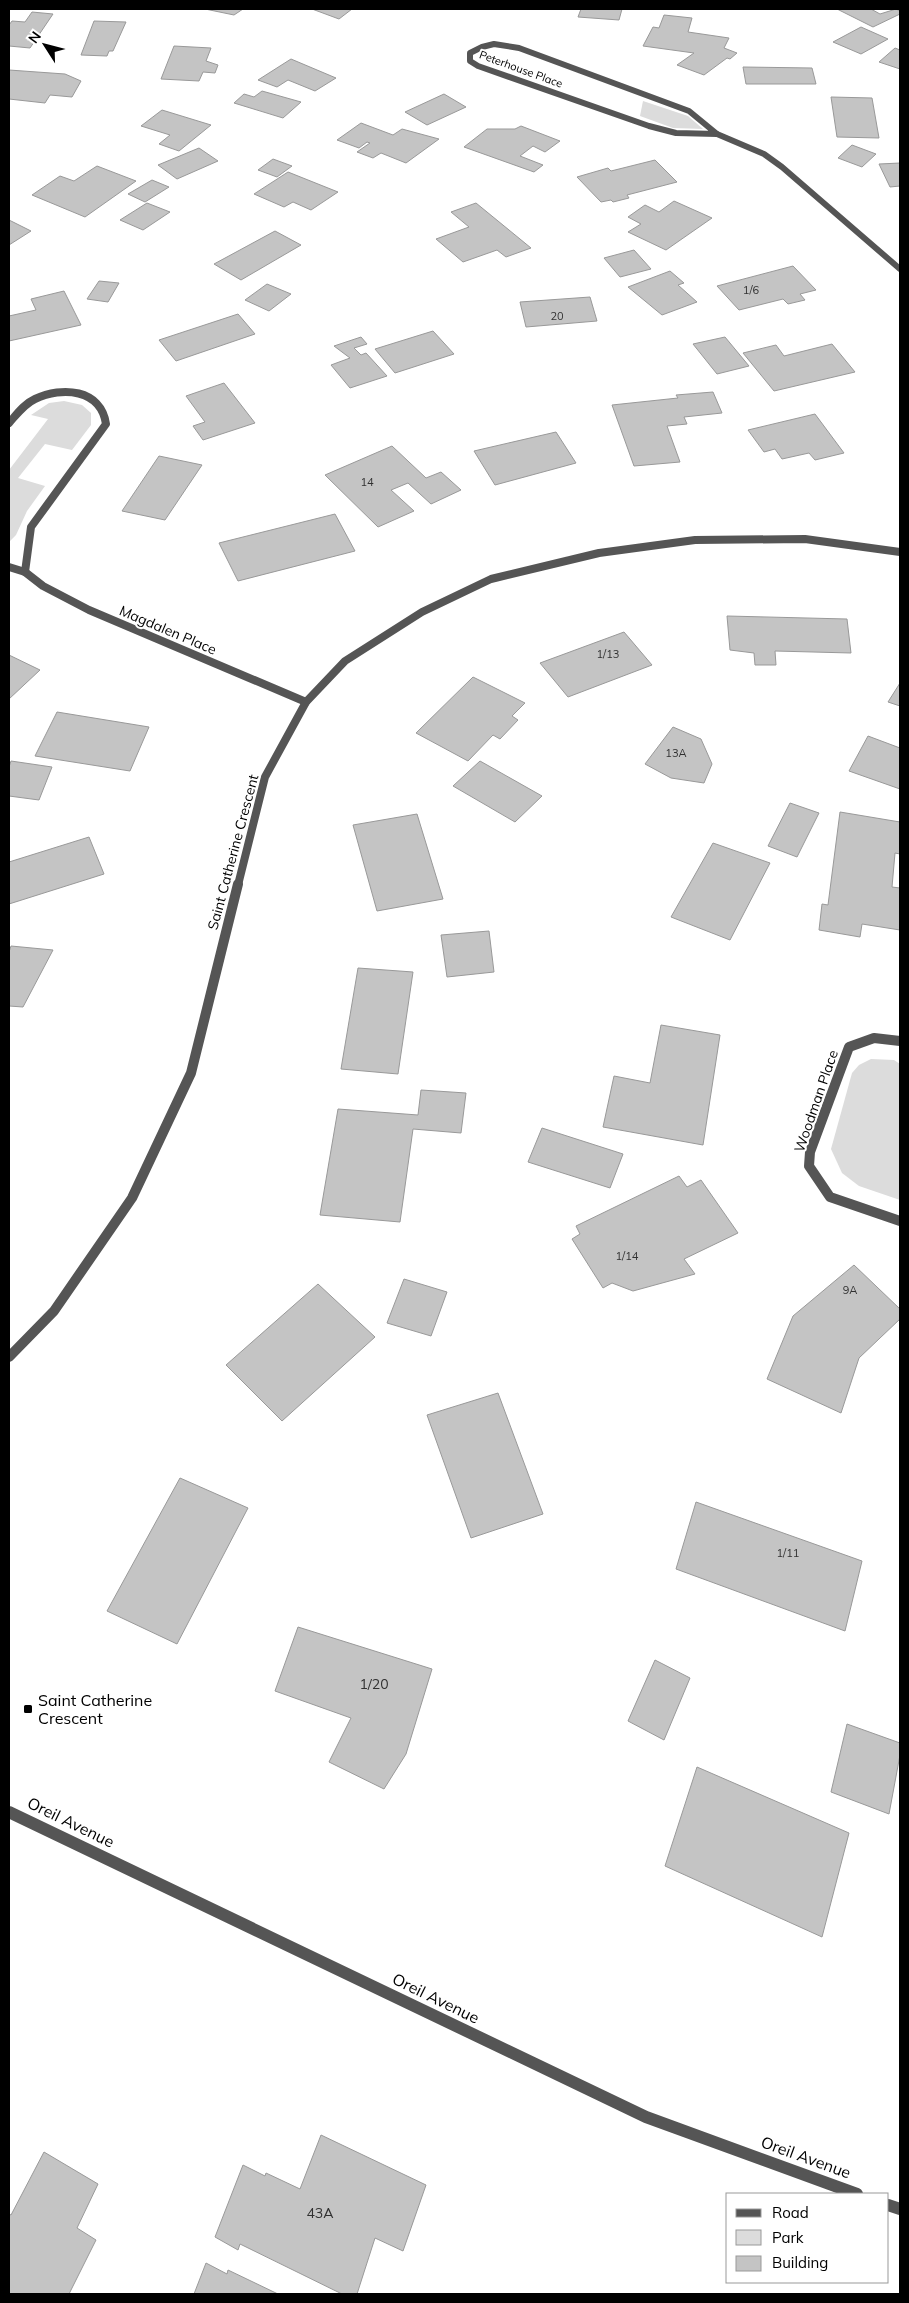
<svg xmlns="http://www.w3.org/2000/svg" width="909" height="2303" font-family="Mulish,sans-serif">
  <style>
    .green { fill: #dcdcdc }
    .building { fill: #c4c4c4; stroke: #999 }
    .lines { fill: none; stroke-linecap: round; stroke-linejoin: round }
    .minor-far3 { stroke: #555; stroke-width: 6 }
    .minor-far2 { stroke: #555; stroke-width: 8 }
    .minor-far1 { stroke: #555; stroke-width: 10 }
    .minor { stroke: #555; stroke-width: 12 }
    .poi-dot { fill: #000; stroke: #fff; stroke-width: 2 }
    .labels { text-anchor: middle; stroke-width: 4; stroke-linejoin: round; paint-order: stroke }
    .far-street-label { font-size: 11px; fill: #000; stroke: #fff }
    .number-label { font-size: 11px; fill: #313131 }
    .street-label { font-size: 14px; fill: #000; stroke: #fff }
    .near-number-label { font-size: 14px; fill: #313131 }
    .near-poi-label { font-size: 16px; fill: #000; stroke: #fff; text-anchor: start }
    .near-street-label { font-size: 16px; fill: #000; stroke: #fff }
  </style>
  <rect width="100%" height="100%" fill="#fff"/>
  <g class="green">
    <polygon points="643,101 688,116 703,129 673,128 640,116"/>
    <polygon points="64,401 82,405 91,413 91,425 72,450 45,444 18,478 45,486 27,511 16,535 9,542 9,470 48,419 31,415 49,403"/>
    <polygon points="871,1059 894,1060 900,1064 900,1200 859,1186 842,1173 831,1149 852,1073 859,1065"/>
  </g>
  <g class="building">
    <polygon points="205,9 243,9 234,15"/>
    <polygon points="312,9 352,9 339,19"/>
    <polygon points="581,9 622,9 619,20 578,17"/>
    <polygon points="837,9 871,9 880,14 896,9 900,11 900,14 873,27"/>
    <polygon points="32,12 53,14 30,48 9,46 9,25 12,21 25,22"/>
    <polygon points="664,15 692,18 688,32 729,38 724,48 737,53 730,59 727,58 704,75 677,65 694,53 643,46 653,27 659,28"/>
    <polygon points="94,21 126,22 113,51 109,51 107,56 81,55"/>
    <polygon points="861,27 888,39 861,54 833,42"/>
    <polygon points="174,46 211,48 206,61 218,65 215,73 203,72 199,81 161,79"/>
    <polygon points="895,48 900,50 900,69 879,62"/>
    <polygon points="291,59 336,78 315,91 288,80 277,87 258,80"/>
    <polygon points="743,67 812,68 816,84 746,84"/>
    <polygon points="9,70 65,74 81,81 72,97 50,95 45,103 9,99"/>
    <polygon points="262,91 301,102 283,118 234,103 244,94 254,97"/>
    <polygon points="444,94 466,107 427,125 405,112"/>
    <polygon points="831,97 872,98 879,138 837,137"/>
    <polygon points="162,110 211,125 179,151 159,144 170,135 141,126"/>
    <polygon points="361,123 393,135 402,129 439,139 406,163 381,153 373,158 357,152 370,143 367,142 359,148 337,140"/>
    <polygon points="521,126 560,141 545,152 533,146 520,156 543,165 534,172 464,147 487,129 515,129"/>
    <polygon points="852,145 876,154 862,167 838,158"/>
    <polygon points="199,148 218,161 177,179 158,165"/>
    <polygon points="273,159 292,166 277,177 258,170"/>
    <polygon points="655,160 677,182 627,195 629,198 613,202 611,200 601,202 577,177 608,168 611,171"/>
    <polygon points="900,163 900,186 890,187 879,164"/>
    <polygon points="97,166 136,181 85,217 32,195 60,176 74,181"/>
    <polygon points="288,172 338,192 311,210 293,202 284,207 254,194"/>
    <polygon points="152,180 169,187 145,202 128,194"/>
    <polygon points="674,201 712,218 666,250 628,232 641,224 628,217 645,205 659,212"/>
    <polygon points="147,203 170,212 143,230 120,220"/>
    <polygon points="476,203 531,248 506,257 497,250 463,262 436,239 469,227 451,212"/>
    <polygon points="9,220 31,231 9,245"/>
    <polygon points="275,231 301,245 241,280 214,264"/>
    <polygon points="634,250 651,269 620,277 604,258"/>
    <polygon points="793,266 816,290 800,294 805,300 788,304 783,299 739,310 717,286"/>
    <polygon points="670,271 684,283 678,285 697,302 662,315 628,287"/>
    <polygon points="99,281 119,283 108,302 87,299"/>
    <polygon points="267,284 291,294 269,311 245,300"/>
    <polygon points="64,291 81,325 9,341 9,316 36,310 31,299"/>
    <polygon points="590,297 597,321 526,327 520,302"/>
    <polygon points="238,314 255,334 176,361 159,340"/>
    <polygon points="433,331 454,354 395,373 375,349"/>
    <polygon points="361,337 367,344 354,348 361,355 366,353 387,376 350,388 331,365 350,358 334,346"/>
    <polygon points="725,337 749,366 717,374 693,344"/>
    <polygon points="832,344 855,372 774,391 743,353 776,345 784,356"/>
    <polygon points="224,383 255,423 203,440 193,426 205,422 186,396"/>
    <polygon points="713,392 722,413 684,417 687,424 667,426 680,462 634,466 612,405 678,398 676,395"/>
    <polygon points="815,414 844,453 815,460 809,453 782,459 775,449 764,452 748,430"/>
    <polygon points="556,432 576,463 495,485 474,451"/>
    <polygon points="392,446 426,478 441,472 461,490 431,504 408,483 391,490 414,511 378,527 325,475"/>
    <polygon points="159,456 202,465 165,520 122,511"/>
    <polygon points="335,514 355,551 238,581 219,543"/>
    <polygon points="727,616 847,619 851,653 775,651 776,665 755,665 754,653 730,650"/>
    <polygon points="624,632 652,665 568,697 540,663"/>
    <polygon points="9,655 40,670 9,699"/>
    <polygon points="473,677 525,703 512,716 518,720 500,739 493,735 468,761 416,733"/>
    <polygon points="900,683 900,706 888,702"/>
    <polygon points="57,712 149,727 130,771 35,756"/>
    <polygon points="673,727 701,739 712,764 704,783 671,778 645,764"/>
    <polygon points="868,736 900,748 900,789 849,771"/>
    <polygon points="11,761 52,767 39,800 9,796 9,767"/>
    <polygon points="480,761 542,796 515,822 453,786"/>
    <polygon points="790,803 819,813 797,857 768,846"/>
    <polygon points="840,812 900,822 900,854 895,853 892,887 900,888 900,930 862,924 860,937 819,930 822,904 828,905"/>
    <polygon points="417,814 443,899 377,911 353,825"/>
    <polygon points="89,837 104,874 9,904 9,862"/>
    <polygon points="713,843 770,863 730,940 671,917"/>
    <polygon points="489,931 494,972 447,977 441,935"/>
    <polygon points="11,946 53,950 23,1007 9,1006 9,952"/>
    <polygon points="358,968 413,972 398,1074 341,1069"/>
    <polygon points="661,1025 720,1035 703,1145 603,1127 614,1076 650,1083"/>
    <polygon points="421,1090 466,1093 461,1133 413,1129 400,1222 320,1215 338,1109 418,1115"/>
    <polygon points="542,1128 623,1154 610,1188 528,1162"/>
    <polygon points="679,1176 687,1187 701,1180 738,1233 684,1259 695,1274 633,1291 612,1283 603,1288 572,1239 580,1234 576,1226"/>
    <polygon points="854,1265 900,1309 900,1319 859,1358 841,1413 767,1379 793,1316"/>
    <polygon points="404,1279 447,1292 431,1336 387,1323"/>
    <polygon points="318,1284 375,1337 282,1421 226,1365"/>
    <polygon points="498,1393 543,1514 471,1538 427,1415"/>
    <polygon points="180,1478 248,1508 177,1644 107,1611"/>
    <polygon points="696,1502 862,1561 845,1631 676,1569"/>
    <polygon points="298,1627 432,1669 406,1754 384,1789 329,1762 351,1718 275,1691"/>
    <polygon points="655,1660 690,1678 664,1740 628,1721"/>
    <polygon points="847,1724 900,1743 900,1755 889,1814 831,1792"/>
    <polygon points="697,1767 849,1833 822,1937 665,1866"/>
    <polygon points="321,2135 426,2185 403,2251 375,2238 357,2294 342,2294 240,2244 238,2250 215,2237 243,2165 265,2176 266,2173 300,2189"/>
    <polygon points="44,2152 98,2184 77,2228 96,2240 69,2294 9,2294 9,2214 11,2215"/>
    <polygon points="206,2263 227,2274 228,2270 278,2294 194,2294"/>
  </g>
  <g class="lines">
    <g class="minor-far3">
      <polygon points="494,44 519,48 689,111 717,134 676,133 649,126 478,66 470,61 470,53 482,47"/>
      <polyline points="717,134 764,154 782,167 900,269"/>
    </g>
    <g class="minor-far2">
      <path d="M9,423C17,414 24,404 35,399C62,386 101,389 106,424L31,527L25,572"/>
      <polyline points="9,567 25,572 43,586 89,610 306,702"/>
      <polyline points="238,885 265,777 306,702 345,661 422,612 491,579 599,553 695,540 805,539 900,552"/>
    </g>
    <g class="minor-far1">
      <polyline points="900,1041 874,1038 849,1047 810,1152 809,1166 830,1197 900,1221"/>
      <polyline points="9,1357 54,1311 132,1198 191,1073 238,884"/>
    </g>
    <g class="minor">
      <polyline points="9,1812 646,2117 857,2194"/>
      <polyline points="888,2205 900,2209"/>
    </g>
  </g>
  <rect class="poi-dot" x="23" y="1704" width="10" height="10" rx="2.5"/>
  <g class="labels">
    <g class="far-street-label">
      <text transform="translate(521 69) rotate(20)" y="4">Peterhouse Place</text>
    </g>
    <g class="number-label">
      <text x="751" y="294">1/6</text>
      <text x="557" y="320">20</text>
      <text x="367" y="486">14</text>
      <text x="608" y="658">1/13</text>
      <text x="676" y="757">13A</text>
      <text x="627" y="1260">1/14</text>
      <text x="850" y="1294">9A</text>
      <text x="788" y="1557">1/11</text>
    </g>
    <g class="street-label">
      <text transform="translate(168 630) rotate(23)" y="5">Magdalen Place</text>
      <text transform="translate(233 852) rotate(-75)" y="5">Saint Catherine Crescent</text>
      <text transform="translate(816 1101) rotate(-71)" y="5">Woodman Place</text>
    </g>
    <g class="near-number-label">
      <text x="374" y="1689">1/20</text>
      <text x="320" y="2218">43A</text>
    </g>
    <g class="near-poi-label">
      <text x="38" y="1706">Saint Catherine<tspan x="38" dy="18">Crescent</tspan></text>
    </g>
    <g class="near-street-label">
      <text transform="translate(71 1822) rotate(26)" y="6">Oreil Avenue</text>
      <text transform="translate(436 1998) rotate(26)" y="6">Oreil Avenue</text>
      <text transform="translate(806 2157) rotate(20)" y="6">Oreil Avenue</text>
    </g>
  </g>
  <rect width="909" height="2303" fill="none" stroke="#000000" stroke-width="20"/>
  <rect x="726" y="2193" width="162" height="90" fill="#ffffff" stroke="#999999"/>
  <rect x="736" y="2209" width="25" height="8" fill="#555555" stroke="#999999"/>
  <text x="772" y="2218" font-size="15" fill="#000000">Road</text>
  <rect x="736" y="2230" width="25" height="15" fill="#dcdcdc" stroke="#999999"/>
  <text x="772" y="2243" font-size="15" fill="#000000">Park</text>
  <rect x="736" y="2256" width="25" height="15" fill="#c4c4c4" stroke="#999999"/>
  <text x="772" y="2268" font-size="15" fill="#000000">Building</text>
  <g transform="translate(45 45) rotate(306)" stroke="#ffffff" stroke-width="4" paint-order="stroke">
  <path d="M0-4L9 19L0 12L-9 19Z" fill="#000000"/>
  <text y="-8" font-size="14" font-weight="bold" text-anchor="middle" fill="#000000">N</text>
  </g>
</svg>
